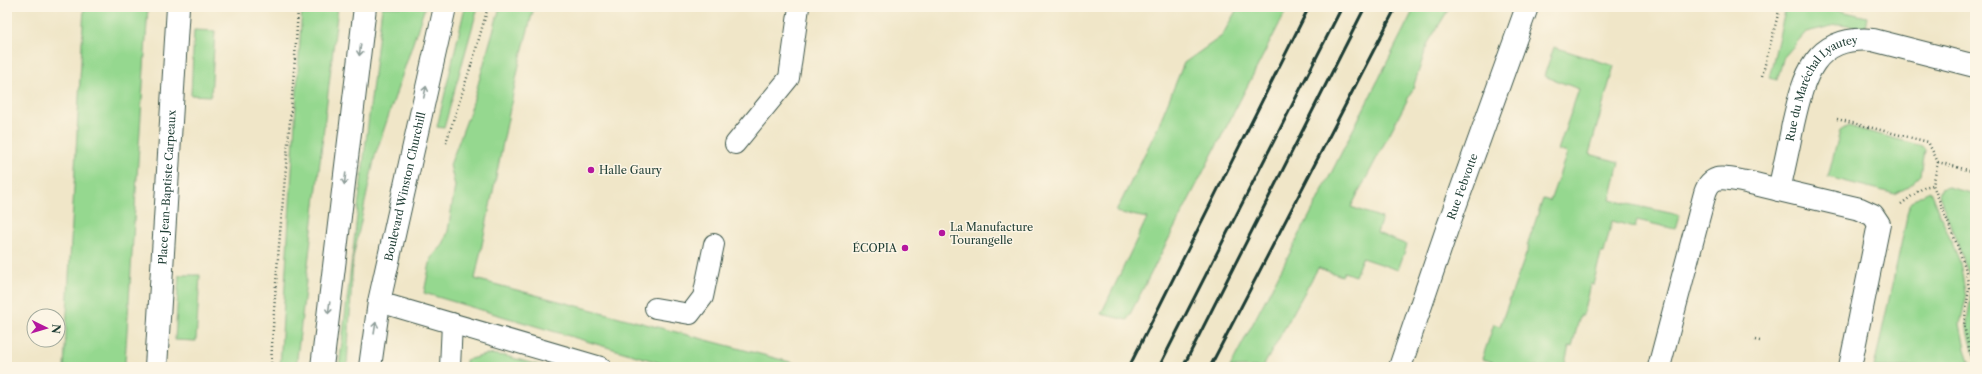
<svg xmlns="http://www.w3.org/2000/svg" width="1982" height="374" font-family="'Libre Caslon Text',serif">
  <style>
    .green { fill: #95d88f; stroke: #5a8a62 }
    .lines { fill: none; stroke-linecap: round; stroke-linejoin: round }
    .lane-casing { stroke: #3e564a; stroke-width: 22 }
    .street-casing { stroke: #3e564a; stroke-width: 24 }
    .secondary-casing { stroke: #3e564a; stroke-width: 24 }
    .primary-casing { stroke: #3e564a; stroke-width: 24 }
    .path { stroke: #3e564a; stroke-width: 2.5; stroke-dasharray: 1 3; stroke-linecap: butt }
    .lane { stroke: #fff; stroke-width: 20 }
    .street { stroke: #fff; stroke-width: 22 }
    .secondary { stroke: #fff; stroke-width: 22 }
    .primary { stroke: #fff; stroke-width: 22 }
    .rail { stroke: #1f3d34; stroke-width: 3 }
    .oneway { stroke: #8f9e9a }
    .poi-dot { fill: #b5179e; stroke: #fcf5e5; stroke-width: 1.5 }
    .labels { text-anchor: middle; stroke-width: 3; stroke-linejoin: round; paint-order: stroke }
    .street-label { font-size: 11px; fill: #1f3d34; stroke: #fcf5e5 }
    .poi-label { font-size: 11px; fill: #1f3d34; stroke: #fcf5e5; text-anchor: start }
  </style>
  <rect width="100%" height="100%" fill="#fcf5e5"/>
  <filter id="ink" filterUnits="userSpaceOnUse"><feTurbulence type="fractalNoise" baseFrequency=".025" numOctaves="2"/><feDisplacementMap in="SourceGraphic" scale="8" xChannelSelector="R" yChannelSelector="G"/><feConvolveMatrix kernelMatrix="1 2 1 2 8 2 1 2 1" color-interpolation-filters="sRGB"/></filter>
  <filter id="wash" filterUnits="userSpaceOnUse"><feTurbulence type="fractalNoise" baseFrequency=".012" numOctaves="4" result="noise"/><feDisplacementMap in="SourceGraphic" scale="16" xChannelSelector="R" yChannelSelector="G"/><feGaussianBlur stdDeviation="0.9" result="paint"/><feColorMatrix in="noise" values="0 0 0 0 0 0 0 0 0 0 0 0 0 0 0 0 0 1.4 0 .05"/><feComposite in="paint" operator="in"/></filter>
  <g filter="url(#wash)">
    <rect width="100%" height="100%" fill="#f0e6c8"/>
    <g class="green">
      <polygon points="84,7 148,7 125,362 129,367 64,367"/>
      <polygon points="302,7 338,7 296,367 280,367"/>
      <polygon points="382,7 425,7 375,156 353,258 347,367 339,367"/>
      <polygon points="465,7 478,7 444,128 437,127"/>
      <polygon points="500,7 534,7 520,60 475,279 809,367 674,367 424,293 431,258 443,245 448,231 455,186 450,165 471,109"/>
      <polygon points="1238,7 1288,7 1127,320 1101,314 1147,218 1116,212 1156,131 1184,63 1222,36"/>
      <polygon points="1415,7 1450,7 1428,43 1412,91 1351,207 1382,218 1377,233 1407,245 1398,270 1362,258 1355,276 1344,272 1342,276 1318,268 1263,367 1230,367 1312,211"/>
      <polygon points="1786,7 1823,7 1867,17 1865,28 1840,24 1806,32 1784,57 1777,80 1769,78"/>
      <polygon points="194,30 215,31 211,96 191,95"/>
      <polygon points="1554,47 1614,66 1589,154 1619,162 1610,200 1679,215 1675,229 1637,220 1635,227 1612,221 1604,253 1601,253 1593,285 1590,284 1583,315 1580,315 1572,347 1569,346 1564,367 1511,367 1482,359 1494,324 1500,326 1529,246 1527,246 1543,199 1550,201 1567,153 1558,150 1579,89 1544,76"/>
      <polygon points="1848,126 1922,146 1925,150 1921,175 1908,187 1895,194 1828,177 1840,131"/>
      <path d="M1948,187L1975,194V358C1971,346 1966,333 1967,320C1969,307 1972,295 1972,282L1939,195L1941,189Z"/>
      <path d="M1930,191L1960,262L1966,298L1960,324L1965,349L1971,367H1874L1906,222C1908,202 1912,199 1930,191Z"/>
      <polygon points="179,275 200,275 196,341 175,340"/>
      <polygon points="489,354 506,356 545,367 466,367 466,360"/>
    </g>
  </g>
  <g filter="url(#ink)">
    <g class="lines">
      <defs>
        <g id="lane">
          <polyline points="735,144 789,78 799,7"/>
          <polyline points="379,302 601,367"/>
          <polyline points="655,308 690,314 703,297 714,244"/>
          <polyline points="450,367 452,323"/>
        </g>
        <g id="street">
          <path id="s1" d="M156,367L178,7"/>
          <path d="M1659,367L1705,193C1707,187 1710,181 1717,179C1726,176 1767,187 1779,190"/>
          <path id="s2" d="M1850,367L1879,224L1873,215L1860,209L1779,190C1784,168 1789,146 1793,124C1804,76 1814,35 1873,40L1975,66"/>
        </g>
        <g id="secondary">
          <path id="s3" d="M1400,367L1447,229L1527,7"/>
        </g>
        <g id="primary">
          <polyline points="322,367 365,7"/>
          <path id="s4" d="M370,367L379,302L445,7"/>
        </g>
      </defs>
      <use href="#lane" class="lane-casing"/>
      <use href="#street" class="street-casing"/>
      <use href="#secondary" class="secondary-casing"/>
      <use href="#primary" class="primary-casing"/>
      <g class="path">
        <polyline points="1845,7 1856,10"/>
        <polyline points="1958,7 1975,11"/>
        <polyline points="1762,76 1780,7"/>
        <polyline points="1837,119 1928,142 1938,162 1975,172"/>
        <polyline points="446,143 474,56 488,7"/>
        <polyline points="1938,162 1933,185 1958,247 1965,267 1969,288 1964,325 1973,367"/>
        <polyline points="1901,204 1924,187 1933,185"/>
        <polyline points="1755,340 1760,341"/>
        <path d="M271,367C276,247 292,127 298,7"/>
      </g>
      <use href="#lane" class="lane"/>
      <use href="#street" class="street"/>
      <use href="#secondary" class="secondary"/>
      <use href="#primary" class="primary"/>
      <g class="rail">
        <polyline points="1129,367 1309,7"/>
        <polyline points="1159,367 1342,7"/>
        <polyline points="1183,367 1365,7"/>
        <polyline points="1210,367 1396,7"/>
      </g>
    </g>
    <defs><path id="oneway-shaft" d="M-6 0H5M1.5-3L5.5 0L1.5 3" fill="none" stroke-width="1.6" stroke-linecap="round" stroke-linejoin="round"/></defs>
    <g class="oneway">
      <use href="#oneway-shaft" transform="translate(360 50) rotate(97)"/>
      <use href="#oneway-shaft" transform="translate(425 92) rotate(-78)"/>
      <use href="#oneway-shaft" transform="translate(345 179) rotate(97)"/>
      <use href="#oneway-shaft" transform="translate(329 308) rotate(97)"/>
      <use href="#oneway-shaft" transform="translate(375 328) rotate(-81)"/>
    </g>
  </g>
  <g class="poi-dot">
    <circle cx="591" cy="170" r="4"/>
    <circle cx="942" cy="233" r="4"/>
    <circle cx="905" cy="248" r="4"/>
  </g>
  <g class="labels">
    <g class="street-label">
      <text dy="4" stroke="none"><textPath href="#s2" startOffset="371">Rue du Maréchal Lyautey</textPath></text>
      <text dy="4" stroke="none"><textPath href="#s4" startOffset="184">Boulevard Winston Churchill</textPath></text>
      <text dy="4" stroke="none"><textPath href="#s1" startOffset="180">Place Jean-Baptiste Carpeaux</textPath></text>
      <text dy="4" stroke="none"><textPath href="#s3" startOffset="191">Rue Febvotte</textPath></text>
    </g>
    <g class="poi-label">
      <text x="599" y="174">Halle Gaury</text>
      <text x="950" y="231">La Manufacture<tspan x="950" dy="13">Tourangelle</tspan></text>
      <text x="897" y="252" text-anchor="end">ÉCOPIA</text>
    </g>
  </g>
  <rect width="1982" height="374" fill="none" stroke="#fcf5e5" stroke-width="24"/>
  <g transform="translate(46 328) rotate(95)"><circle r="19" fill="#fcf5e5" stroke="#a4ab9e"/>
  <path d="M0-3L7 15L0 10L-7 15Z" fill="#b5179e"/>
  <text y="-6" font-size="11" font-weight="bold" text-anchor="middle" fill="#1f3d34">N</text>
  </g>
</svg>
